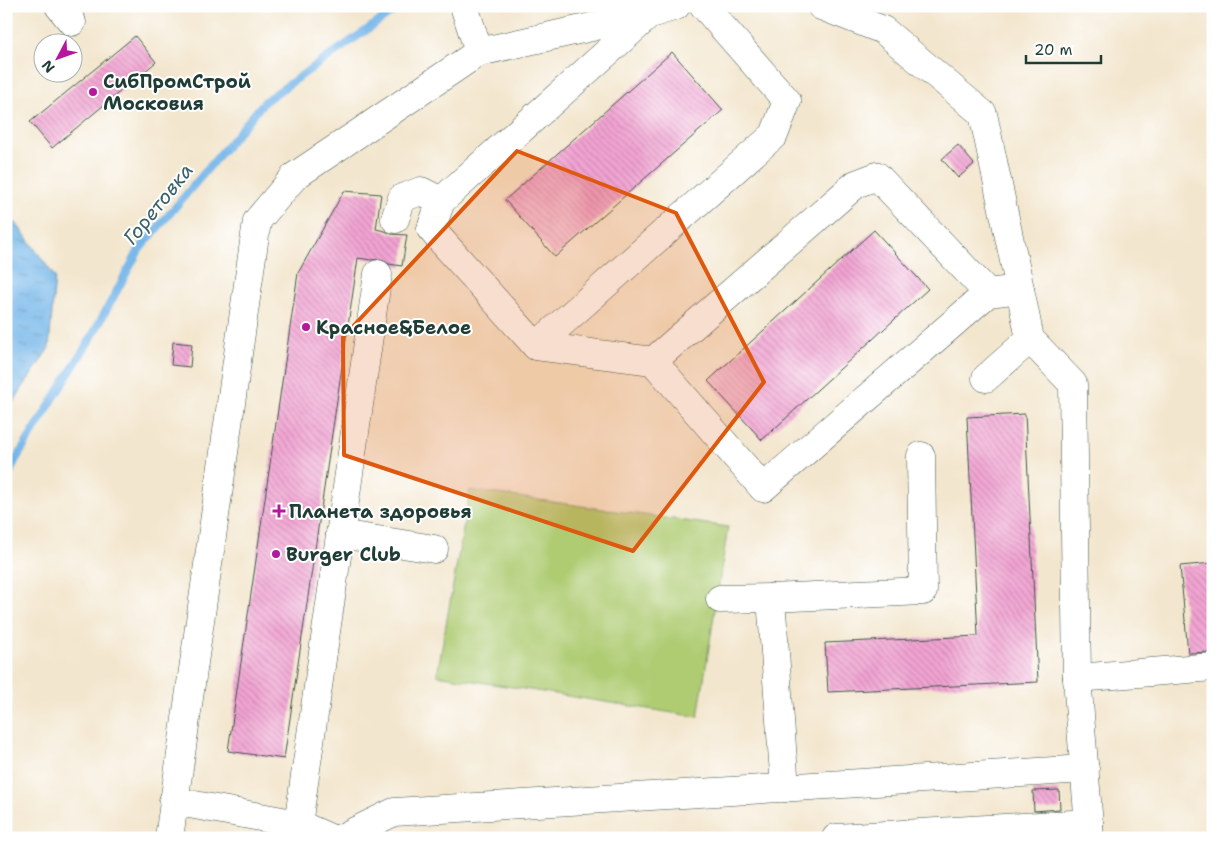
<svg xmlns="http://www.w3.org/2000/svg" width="1219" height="844" font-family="'Shantell Sans',sans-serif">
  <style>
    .green { fill: #afcc73; stroke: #678454 }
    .water { fill: url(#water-ripples); stroke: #4a7a8e }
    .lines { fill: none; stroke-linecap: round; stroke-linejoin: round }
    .stream { stroke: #75b6e9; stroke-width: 8 }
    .building { fill: url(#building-back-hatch) }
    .minor-casing { stroke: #3f564b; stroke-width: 29 }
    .minor { stroke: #fff; stroke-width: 28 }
    .marked { fill: #de580e; fill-opacity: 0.2; stroke: #de580e; stroke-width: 4; stroke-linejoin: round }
    .poi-dot { fill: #b5179e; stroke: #fff; stroke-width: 2 }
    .labels { text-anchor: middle; stroke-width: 4; stroke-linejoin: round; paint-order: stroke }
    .poi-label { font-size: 19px; font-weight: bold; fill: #1f3d34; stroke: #fff; text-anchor: start }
    .water-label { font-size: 20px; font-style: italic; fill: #39616a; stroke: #fff }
  </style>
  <defs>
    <pattern id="water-ripples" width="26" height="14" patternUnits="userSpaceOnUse" patternTransform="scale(1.25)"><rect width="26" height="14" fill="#75b6e9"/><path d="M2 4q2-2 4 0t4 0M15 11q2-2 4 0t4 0" fill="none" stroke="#5f95be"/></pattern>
    <pattern id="building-back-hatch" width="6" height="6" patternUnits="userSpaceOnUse" patternTransform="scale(1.25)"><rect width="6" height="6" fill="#f3a4d3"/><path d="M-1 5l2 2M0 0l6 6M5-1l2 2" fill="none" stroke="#c487ac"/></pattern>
  </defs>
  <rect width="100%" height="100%" fill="#fff"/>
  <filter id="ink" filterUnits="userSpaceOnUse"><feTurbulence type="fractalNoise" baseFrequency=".02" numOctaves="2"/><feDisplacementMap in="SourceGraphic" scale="10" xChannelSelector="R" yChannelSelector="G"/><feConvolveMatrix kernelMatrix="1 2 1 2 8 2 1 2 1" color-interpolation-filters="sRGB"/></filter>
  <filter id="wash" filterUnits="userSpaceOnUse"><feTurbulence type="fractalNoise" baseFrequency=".0096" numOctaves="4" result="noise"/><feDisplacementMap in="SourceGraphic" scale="20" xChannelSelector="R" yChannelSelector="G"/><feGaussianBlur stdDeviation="1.12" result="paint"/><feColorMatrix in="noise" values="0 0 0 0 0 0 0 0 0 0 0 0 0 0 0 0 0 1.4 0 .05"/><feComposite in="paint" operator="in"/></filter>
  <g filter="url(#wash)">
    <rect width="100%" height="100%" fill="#f3e6ce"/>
    <polygon class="green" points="470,490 728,527 698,717 437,675"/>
    <polygon class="water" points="6,220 16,223 55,277 49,348 6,413"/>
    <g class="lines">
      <polyline class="stream" points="6,481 15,461 91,338 139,250 265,101 401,6"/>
    </g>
    <g id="blocks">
      <g class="building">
        <polygon points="135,36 156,62 52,148 30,122"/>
        <polygon points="672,52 723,110 555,257 505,200"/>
        <polygon points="958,145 974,164 958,178 942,159"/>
        <polygon points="344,191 381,194 376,229 385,231 391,234 407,235 402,266 389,264 381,259 371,260 358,258 284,759 228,751 298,273"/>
        <polygon points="874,230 928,289 762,440 708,381"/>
        <polygon points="173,342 192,344 190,367 171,365"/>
        <polygon points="1025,414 1038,682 828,692 825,643 978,636 967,417"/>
        <polygon points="1213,563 1213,652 1188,653 1180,566"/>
        <polygon points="1059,790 1060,809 1034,811 1033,791"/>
      </g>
    </g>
  </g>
  <g filter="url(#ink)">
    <use href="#blocks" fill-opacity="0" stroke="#3f564b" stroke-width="1"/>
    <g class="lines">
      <defs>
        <g id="minor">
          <polyline points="59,6 72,22"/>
          <polyline points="464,6 479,52"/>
          <polyline points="649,15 441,201 431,229 536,346 774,135 787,101 704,6"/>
          <polyline points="395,219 402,198 421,191 441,201"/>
          <polyline points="1020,289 1030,339 1073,384 1077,678 1090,838"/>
          <polyline points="536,346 653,361 763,488 988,293 1020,289 983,114 883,30 821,6"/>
          <polyline points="653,361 856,184 877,176 988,293"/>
          <polyline points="986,378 1030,339"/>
          <polyline points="340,534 434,549"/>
          <polyline points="720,599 771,598"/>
          <polyline points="1077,678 1213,667"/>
          <polyline points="785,788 771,598 923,591 921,456"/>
          <polyline points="173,801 298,824 330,838"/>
          <polyline points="169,838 257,221 295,176 479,52 650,14 676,6"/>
          <polyline points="296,838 378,274"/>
          <polyline points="341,838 394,812 1085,769"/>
          <polyline points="836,838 1089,823"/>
        </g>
      </defs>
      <use href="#minor" class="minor-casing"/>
      <use href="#minor" class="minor"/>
    </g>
  </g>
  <path class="marked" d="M517,151L676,213L764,382L633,551L344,455L343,337Z"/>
  <g class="poi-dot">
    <circle cx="93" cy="92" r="5"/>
    <circle cx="306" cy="327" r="5"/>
    <path d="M276.5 503.5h5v5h5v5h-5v5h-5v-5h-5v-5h5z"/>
    <circle cx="276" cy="554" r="5"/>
  </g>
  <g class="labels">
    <g class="poi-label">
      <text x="103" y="88">СибПромСтрой<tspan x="103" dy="22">Московия</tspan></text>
      <text x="316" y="334">Красное&amp;Белое</text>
      <text x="289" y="518">Планета здоровья</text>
      <text x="286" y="561">Burger Club</text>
    </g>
    <g class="water-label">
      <text transform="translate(158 204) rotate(-51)" y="7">Горетовка</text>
    </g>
  </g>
  <rect width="1219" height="844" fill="none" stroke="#fff" stroke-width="25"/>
  <g transform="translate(58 58) rotate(229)"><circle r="24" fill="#ffffff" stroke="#a5b1ae"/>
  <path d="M0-4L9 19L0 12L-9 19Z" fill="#b5179e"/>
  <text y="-8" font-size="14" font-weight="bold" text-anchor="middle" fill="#1f3d34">N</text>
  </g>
  <path d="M1026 55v8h75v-8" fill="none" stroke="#1f3d34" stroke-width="2.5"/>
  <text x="1034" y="55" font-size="15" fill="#1f3d34" stroke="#ffffff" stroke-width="4" paint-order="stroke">20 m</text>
</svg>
